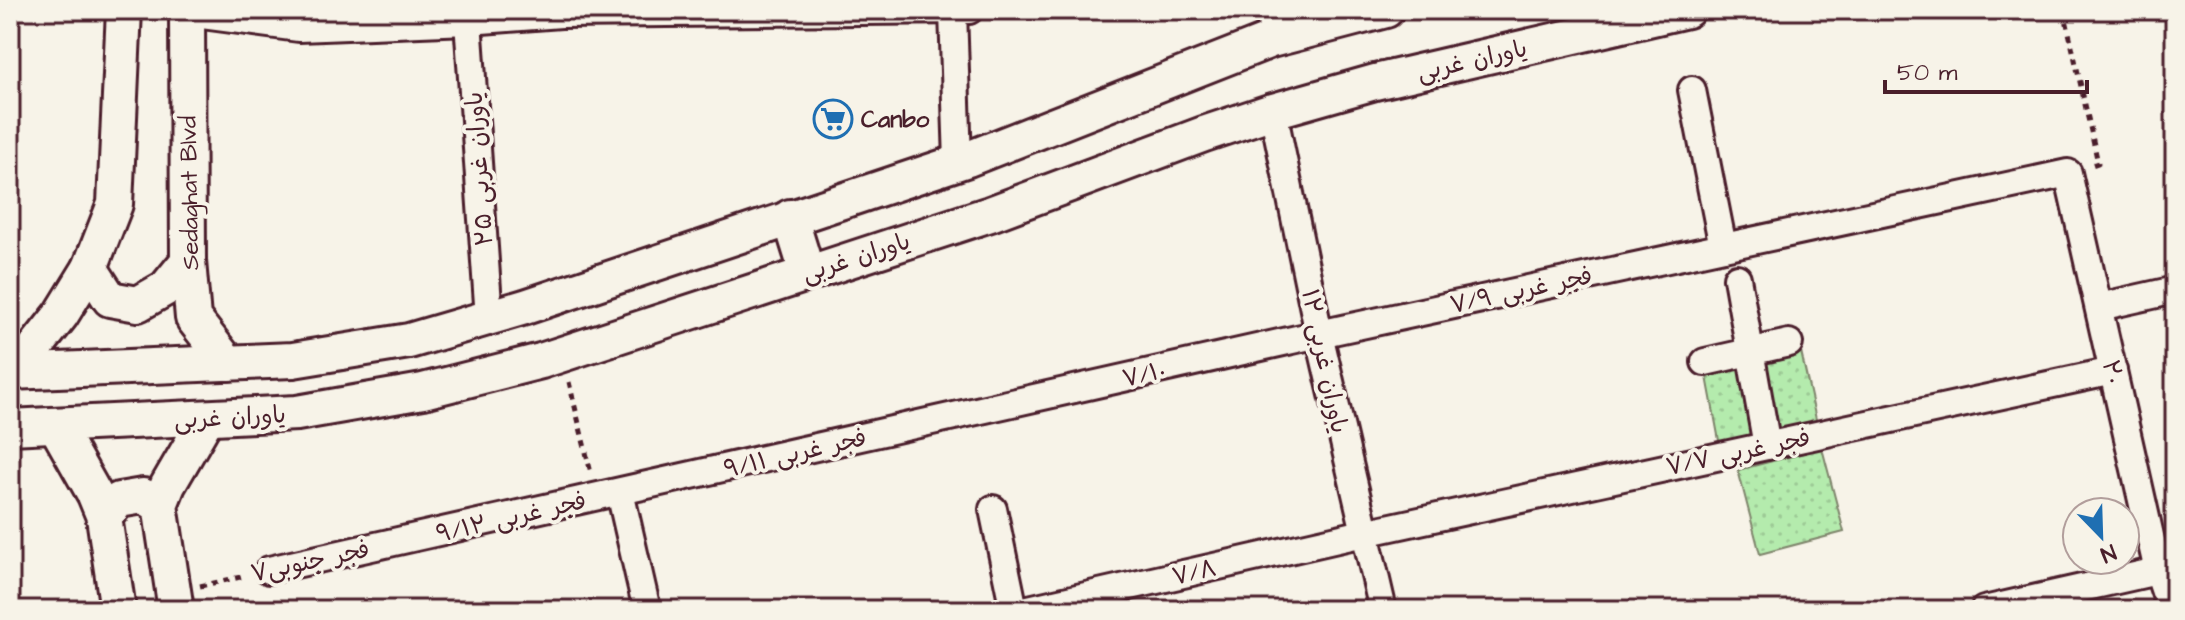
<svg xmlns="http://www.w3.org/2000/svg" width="2185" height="620" font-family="'Architects Daughter','Playpen Sans Arabic',sans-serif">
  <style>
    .park { fill: url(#park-dots); stroke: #7f856c; stroke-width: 2 }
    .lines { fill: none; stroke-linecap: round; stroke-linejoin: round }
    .minor-casing { stroke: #4a1f2b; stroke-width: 32 }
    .major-casing { stroke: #4a1f2b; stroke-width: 40 }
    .path { stroke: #4a1f2b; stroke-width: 5; stroke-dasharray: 6 6; stroke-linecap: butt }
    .minor { stroke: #f7f3e8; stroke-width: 26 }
    .major { stroke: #f7f3e8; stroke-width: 34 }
    .labels { text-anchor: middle; stroke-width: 8; stroke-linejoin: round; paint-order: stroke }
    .street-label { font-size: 24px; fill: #4a1f2b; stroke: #f7f3e8 }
    .poi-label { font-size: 24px; font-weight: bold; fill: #4a1f2b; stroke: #f7f3e8; text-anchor: start }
  </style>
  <defs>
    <pattern id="park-dots" width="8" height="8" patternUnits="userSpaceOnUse" patternTransform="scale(2)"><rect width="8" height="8" fill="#b4ebad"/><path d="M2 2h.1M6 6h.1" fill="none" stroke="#9cc995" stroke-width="1.8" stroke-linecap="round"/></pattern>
  </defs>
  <rect width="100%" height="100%" fill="#f7f3e8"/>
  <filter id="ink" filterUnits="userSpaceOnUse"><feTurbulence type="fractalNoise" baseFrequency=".0125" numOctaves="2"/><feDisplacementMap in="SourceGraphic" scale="16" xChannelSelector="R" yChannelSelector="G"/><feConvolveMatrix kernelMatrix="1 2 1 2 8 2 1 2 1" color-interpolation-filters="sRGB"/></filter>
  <g filter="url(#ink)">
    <g class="park">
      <polygon points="1801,352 1817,424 1777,433 1761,362"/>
      <polygon points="1744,364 1758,439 1720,446 1706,371"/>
      <polygon points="1822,448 1844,532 1760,554 1738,470"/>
    </g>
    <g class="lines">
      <defs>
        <g id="minor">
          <polyline points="953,11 958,162"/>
          <polyline points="187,13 299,28 468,21 561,14 969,10"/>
          <polyline points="468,21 489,318"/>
          <polyline points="1271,40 1272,10"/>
          <polyline points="1692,90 1723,247"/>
          <polyline points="1273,111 1319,334 1383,610"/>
          <polyline points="1737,278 1767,446"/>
          <polyline points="2099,307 2175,290"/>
          <polyline points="1705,362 1789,343"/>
          <polyline points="620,492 647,610"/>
          <polyline points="993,509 1014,610"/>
          <polyline points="269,570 1319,334 2068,173 2158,571 2171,610"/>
          <polyline points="1024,610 1364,533 2113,371"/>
          <polyline points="1984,610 2175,567"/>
        </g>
        <g id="major">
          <polyline points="187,10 188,261 193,318 228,363"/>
          <polyline points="790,217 807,272"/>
          <polyline points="90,268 110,299 138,304 166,288 188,261"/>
          <polyline points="10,372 293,360 409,341 525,307 968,159 1271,40 1386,10"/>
          <polyline points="16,372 61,315 90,268 115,204 124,10"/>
          <polyline points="56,426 95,495 104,517 118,610"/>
          <polyline points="10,427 297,413 423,391 541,361 990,214 1204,134 1273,111 1375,82 1687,10"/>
          <polyline points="104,517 119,500 143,496 160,505"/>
          <polyline points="176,610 160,505 168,485 207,418"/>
        </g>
      </defs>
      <use href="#minor" class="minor-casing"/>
      <use href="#major" class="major-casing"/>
      <g class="path">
        <polyline points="2064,10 2098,163 2092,165"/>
        <polyline points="569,382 591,473"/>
        <polyline points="200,586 245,576"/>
      </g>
      <use href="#minor" class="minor"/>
      <use href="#major" class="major"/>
    </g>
  </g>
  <defs>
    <symbol id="supermarket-ring" viewBox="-11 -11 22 22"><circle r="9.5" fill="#f7f3e8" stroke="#1f6fb2" stroke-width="1.5"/><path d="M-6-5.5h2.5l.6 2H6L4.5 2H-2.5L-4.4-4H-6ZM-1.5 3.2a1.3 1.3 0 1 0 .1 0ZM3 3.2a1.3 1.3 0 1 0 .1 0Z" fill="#1f6fb2"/></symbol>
  </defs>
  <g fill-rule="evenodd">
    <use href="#supermarket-ring" x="811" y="97" width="44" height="44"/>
  </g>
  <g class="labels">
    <g class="street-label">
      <text transform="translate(1472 60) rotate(-13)" y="8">یاوران غربی</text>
      <text transform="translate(479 169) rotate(-94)" y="8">یاوران غربی ۲۵</text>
      <text transform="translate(189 193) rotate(-91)" y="8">Sedaghat Blvd</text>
      <text transform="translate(856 257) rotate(-18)" y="8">یاوران غربی</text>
      <text transform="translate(1521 290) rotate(-12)" y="8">۷/۹ فجر غربی</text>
      <text transform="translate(1325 361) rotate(78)" y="8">۱۲ یاوران غربی</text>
      <text transform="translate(2113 372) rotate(77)" y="8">۲۰</text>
      <text transform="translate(1144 374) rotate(-13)" y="8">۷/۱۰</text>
      <text transform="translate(230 417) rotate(-3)" y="8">یاوران غربی</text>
      <text transform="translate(1738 452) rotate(-12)" y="8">۷/۷ فجر غربی</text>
      <text transform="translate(795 453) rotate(-13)" y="8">۹/۱۱ فجر غربی</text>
      <text transform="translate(511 517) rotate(-13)" y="8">۹/۱۲ فجر غربی</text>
      <text transform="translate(310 561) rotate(-12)" y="8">فجر جنوبی۷</text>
      <text transform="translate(1194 572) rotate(-13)" y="8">۷/۸</text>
    </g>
    <g class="poi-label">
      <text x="861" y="127">Canbo</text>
    </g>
  </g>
  <rect width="2185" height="620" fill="none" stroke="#f7f3e8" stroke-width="40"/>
  <rect x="20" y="20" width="2145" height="580" fill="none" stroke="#4a1f2b" stroke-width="3" filter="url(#ink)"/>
  <g transform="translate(2101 536) rotate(157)"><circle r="38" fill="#f7f3e8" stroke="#b29e9c" stroke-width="2"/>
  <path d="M0-6L14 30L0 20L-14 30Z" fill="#1f6fb2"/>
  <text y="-12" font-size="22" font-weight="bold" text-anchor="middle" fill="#4a1f2b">N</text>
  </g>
  <path d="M1885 80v12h202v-12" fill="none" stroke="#4a1f2b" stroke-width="4"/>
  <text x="1897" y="80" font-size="24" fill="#4a1f2b" stroke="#f7f3e8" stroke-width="6" paint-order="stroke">50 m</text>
</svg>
